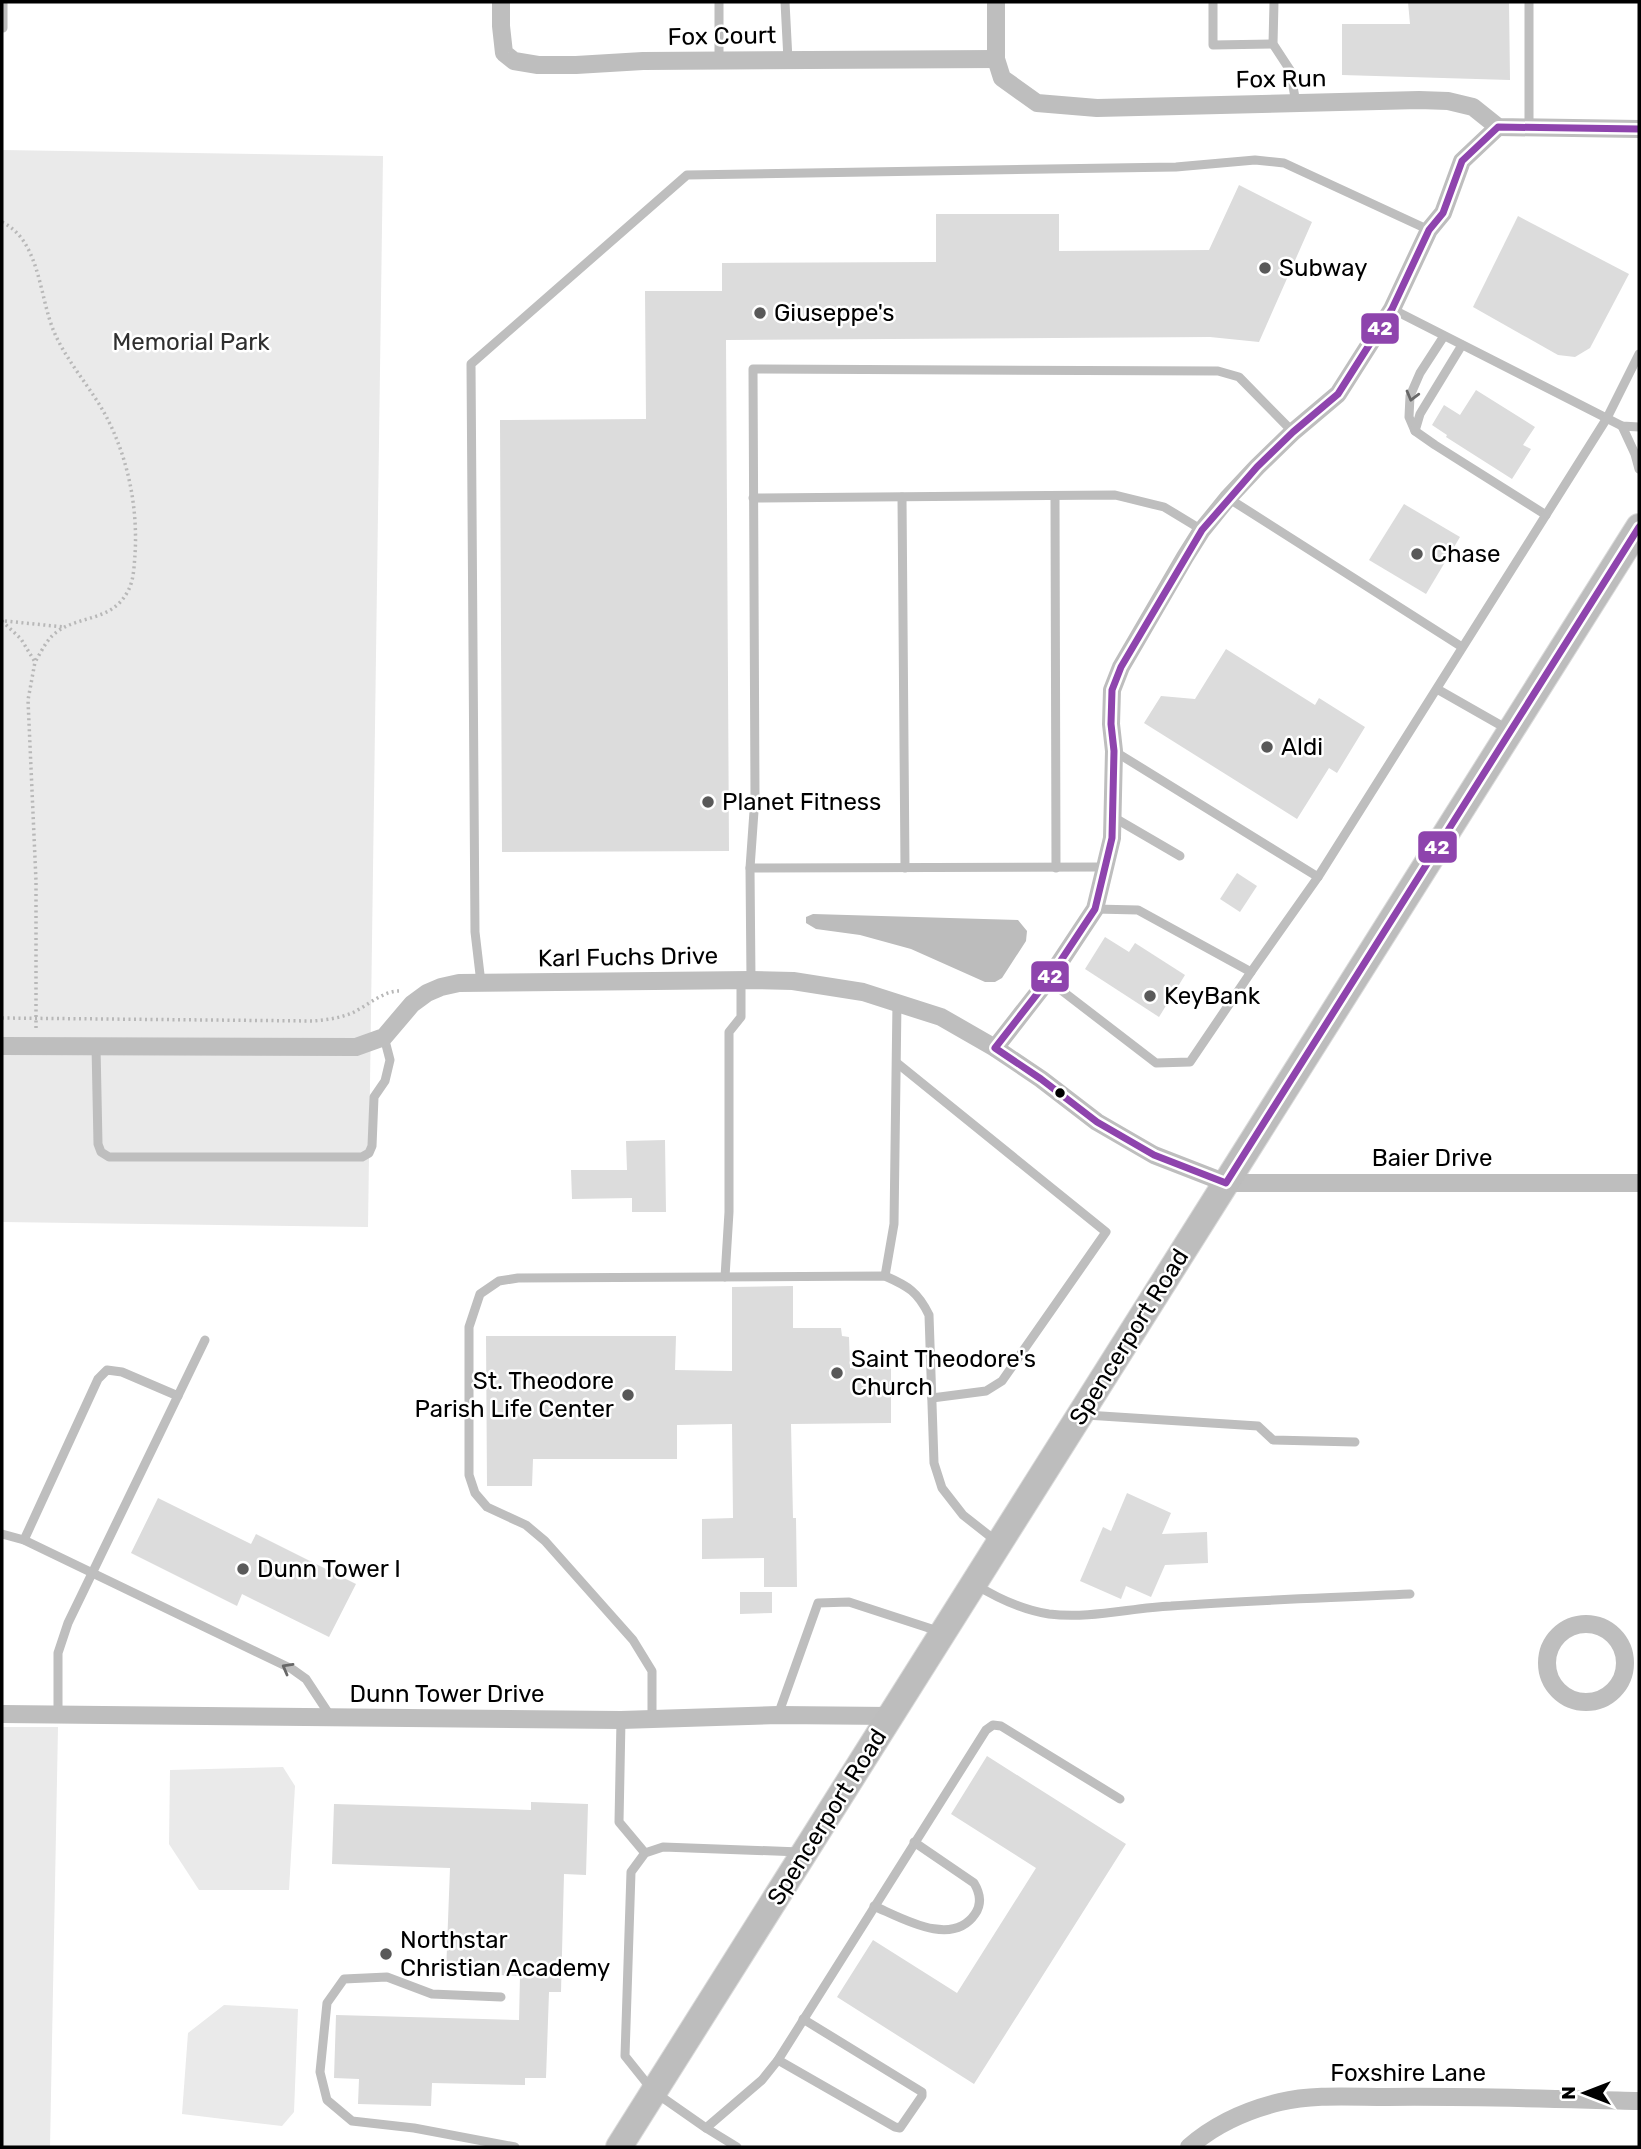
<svg xmlns="http://www.w3.org/2000/svg" width="1641" height="2149" font-family="Rubik,sans-serif">
  <style>
    .green { fill: #eaeaea }
    .water { fill: #bcbcbc }
    .building { fill: #dcdcdc }
    .lines { fill: none; stroke-linecap: round; stroke-linejoin: round }
    .primary-casing { stroke: #dbdbdb; stroke-width: 28 }
    .path { stroke: #b8b8b8; stroke-width: 3.5; stroke-dasharray: 2 3.5; stroke-linecap: butt }
    .service { stroke: #bebebe; stroke-width: 9 }
    .minor { stroke: #bebebe; stroke-width: 18 }
    .primary { stroke: #bdbdbd; stroke-width: 26 }
    .bus-1-casing { stroke: #fff; stroke-width: 12 }
    .bus-1 { stroke: #8e44ad; stroke-width: 7 }
    .oneway { stroke: #686868 }
    .poi-dot { fill: #595959; stroke: #fff; stroke-width: 2.5 }
    .bus-dot { fill: #000; stroke: #fff; stroke-width: 2.5 }
    .labels { text-anchor: middle; stroke-width: 5; stroke-linejoin: round; paint-order: stroke }
    .street-label { font-size: 24px; fill: #000; stroke: #fff }
    .poi-label { font-size: 24px; fill: #000; stroke: #fff; text-anchor: start }
    .park-label { font-size: 24px; fill: #2f2f2f; stroke: #fff }
    .line-badge { stroke: #fff; stroke-width: 2.5 }
    .badge-label { font-size: 19px; text-anchor: middle; font-weight: bold; fill: #fff }
  </style>
  <rect width="100%" height="100%" fill="#fff"/>
  <g class="green">
    <polygon points="2,150 383,156 368,1227 2,1222"/>
    <polygon points="2,1727 58,1727 50,2147 2,2147"/>
    <polygon points="283,1767 295,1786 289,1890 199,1890 169,1844 170,1770"/>
    <polygon points="224,2005 298,2009 294,2112 282,2126 182,2114 188,2033"/>
  </g>
  <polygon class="water" points="813,914 1018,920 1027,931 1026,941 1002,978 995,982 985,982 911,949 860,935 816,929 806,923 806,917"/>
  <g class="building">
    <polygon points="1408,2 1509,2 1510,80 1342,75 1342,24 1410,24"/>
    <polygon points="1239,185 1312,222 1259,342 1210,337 726,340 729,851 502,852 500,420 646,419 645,291 722,291 722,263 936,262 936,214 1059,214 1059,251 1209,250"/>
    <polygon points="1518,216 1629,274 1590,348 1575,357 1558,355 1473,307"/>
    <polygon points="1476,390 1535,427 1523,445 1531,449 1512,479 1446,437 1447,435 1432,425 1444,405 1460,415"/>
    <polygon points="1404,504 1460,537 1426,594 1369,560"/>
    <polygon points="1226,649 1315,705 1319,698 1365,727 1337,773 1329,768 1297,819 1144,723 1161,696 1195,699"/>
    <polygon points="1237,873 1257,886 1240,912 1220,899"/>
    <polygon points="1105,937 1129,952 1135,943 1185,975 1159,1017 1085,969"/>
    <polygon points="665,1140 666,1212 632,1212 632,1198 572,1199 571,1170 627,1170 626,1141"/>
    <polygon points="793,1286 793,1328 841,1328 842,1336 849,1337 850,1368 891,1367 891,1423 791,1424 793,1518 796,1518 797,1587 764,1587 764,1558 702,1559 702,1519 733,1518 732,1424 677,1425 677,1459 533,1459 532,1486 487,1486 486,1336 676,1336 675,1370 732,1371 732,1287"/>
    <polygon points="1127,1493 1171,1513 1162,1534 1207,1532 1208,1563 1165,1565 1151,1597 1126,1586 1121,1599 1080,1581 1103,1527 1111,1531"/>
    <polygon points="158,1498 251,1544 256,1534 356,1584 329,1637 242,1594 237,1606 131,1553"/>
    <polygon points="740,1592 772,1592 772,1613 740,1614"/>
    <polygon points="987,1756 1126,1844 974,2084 837,1997 873,1940 957,1993 1036,1868 951,1814"/>
    <polygon points="531,1802 588,1804 586,1875 564,1874 561,1992 549,1992 546,2078 525,2078 525,2085 432,2083 431,2106 358,2104 359,2079 334,2078 336,2015 519,2020 520,1976 446,1973 450,1868 332,1864 334,1804 531,1810"/>
  </g>
  <g class="lines">
    <defs>
      <polyline id="primary" points="619,2147 1639,527"/>
    </defs>
    <use href="#primary" class="primary-casing"/>
    <g class="path">
      <path d="M2,222C41,241 39,299 55,334C68,363 91,388 106,416C128,458 138,507 135,555C134,566 134,580 128,591C111,624 74,614 52,636C45,643 40,654 35,662"/>
      <polyline points="2,621 21,639 35,662 28,700 36,881 36,1029"/>
      <polyline points="5,621 64,627"/>
      <path d="M2,1018L313,1021C326,1020 340,1018 352,1013C367,1006 383,991 399,991"/>
    </g>
    <g class="service">
      <polyline points="785,2 788,60"/>
      <polyline points="1213,2 1213,45 1273,44"/>
      <polyline points="1274,2 1273,44 1290,70 1296,103"/>
      <polyline points="1529,2 1529,126"/>
      <polyline points="3,28 3,2"/>
      <polyline points="719,61 719,2"/>
      <polyline points="1392,309 1622,426 1639,427"/>
      <polyline points="1444,336 1420,373 1410,396 1409,417 1415,431 1435,445 1546,515"/>
      <polyline points="1622,426 1635,454 1639,469"/>
      <polyline points="1415,431 1420,414 1462,345"/>
      <polyline points="1055,496 1056,868"/>
      <polyline points="902,497 905,868"/>
      <polyline points="753,498 1115,495 1164,507 1202,530"/>
      <polyline points="1228,498 1462,647"/>
      <polyline points="1437,689 1509,730"/>
      <polyline points="1114,751 1318,877 1607,418 1639,354"/>
      <polyline points="1113,817 1180,856"/>
      <polyline points="750,868 1105,867"/>
      <polyline points="1251,972 1318,877"/>
      <polyline points="751,980 750,868 755,797 753,369 1218,371 1239,377 1293,432"/>
      <polyline points="1048,980 1156,1063 1190,1062 1251,972 1138,910 1095,909"/>
      <polyline points="481,983 475,932 471,364 687,175 1176,167 1255,160 1284,163 1429,230"/>
      <polyline points="96,1046 98,1144 101,1152 109,1157 362,1157 369,1153 372,1146 374,1097 385,1081 390,1060 384,1037"/>
      <polyline points="897,1063 1106,1232 1002,1381 986,1391 932,1398"/>
      <polyline points="885,1276 894,1224 897,1002"/>
      <polyline points="725,1277 729,1212 729,1032 741,1017 741,980"/>
      <polyline points="1086,1415 1258,1426 1273,1440 1355,1442"/>
      <polyline points="2,1534 24,1540 292,1669 306,1679 331,1717"/>
      <polyline points="24,1540 98,1379 107,1370 122,1372 178,1396"/>
      <path d="M976,1585C999,1599 1022,1610 1049,1614C1090,1619 1130,1608 1171,1606C1251,1600 1330,1598 1410,1594"/>
      <polyline points="58,1715 58,1653 68,1623 205,1340"/>
      <polyline points="778,1715 818,1603 849,1602 941,1632"/>
      <polyline points="621,1720 619,1822 645,1853"/>
      <path d="M652,1720V1671L633,1640L545,1541L526,1525L487,1507L475,1493L469,1475V1327L480,1294L499,1281L518,1278L885,1276C908,1286 918,1292 929,1315L934,1463L942,1488L963,1515L996,1541"/>
      <polyline points="800,1852 663,1847 645,1853 631,1872 625,2056 653,2091 706,2128 762,2080 778,2060 986,1730 993,1725 1001,1726 1120,1799"/>
      <path d="M874,1906C902,1918 952,1948 975,1914C982,1904 980,1893 974,1883L914,1842"/>
      <polyline points="501,1997 432,1994 387,1977 344,1979 327,2003 320,2072 327,2100 352,2121 414,2128 515,2147"/>
      <polyline points="778,2060 895,2127 900,2128 922,2096 922,2092 803,2019"/>
      <polyline points="706,2128 737,2147"/>
    </g>
    <g class="minor">
      <polyline points="501,2 501,26 504,53 514,61 538,65 576,65 643,61 996,59"/>
      <polyline points="996,2 996,59 1002,78 1037,103 1097,108 1419,100 1448,101 1473,107 1498,127 1639,129"/>
      <polyline points="2,1046 356,1047 384,1037 412,1004 427,993 441,987 459,983 751,980 793,981 863,992 941,1017 995,1048 1041,1079 1097,1122 1154,1155 1226,1183 1639,1183"/>
      <polyline points="995,1048 1048,980 1095,909 1112,838 1114,751 1111,724 1112,690 1121,667 1185,557 1202,530 1228,498 1257,467 1293,432 1338,394 1392,309 1429,230 1443,213 1462,161 1498,127"/>
      <circle cx="1586" cy="1663" r="39"/>
      <polyline points="2,1714 621,1720 778,1715 891,1716"/>
      <path d="M1189,2147C1214,2125 1247,2110 1280,2102C1314,2094 1352,2097 1387,2097C1471,2096 1555,2099 1639,2101"/>
    </g>
    <use href="#primary" class="primary"/>
    <defs>
      <polyline id="bus-1" points="1639,129 1498,127 1462,161 1443,213 1429,230 1392,309 1338,394 1293,432 1257,467 1202,530 1121,667 1112,690 1111,724 1114,751 1112,838 1095,909 1048,980 995,1048 1041,1079 1097,1122 1154,1155 1226,1183 1639,527"/>
    </defs>
    <use href="#bus-1" class="bus-1-casing"/>
    <use href="#bus-1" class="bus-1"/>
  </g>
  <defs><path id="oneway-chevron" d="M-2-3.5L2.5 0L-2 3.5" fill="none" stroke-width="1.6" stroke-linecap="round" stroke-linejoin="round" transform="scale(1.75)"/></defs>
  <g class="oneway">
    <use href="#oneway-chevron" transform="translate(1412 396) rotate(105)"/>
    <use href="#oneway-chevron" transform="translate(287 1668) rotate(-151)"/>
  </g>
  <g class="poi-dot">
    <circle cx="1265" cy="268" r="7"/>
    <circle cx="760" cy="313" r="7"/>
    <circle cx="1417" cy="554" r="7"/>
    <circle cx="1267" cy="747" r="7"/>
    <circle cx="708" cy="802" r="7"/>
    <circle cx="1150" cy="996" r="7"/>
    <circle cx="837" cy="1373" r="7"/>
    <circle cx="628" cy="1395" r="7"/>
    <circle cx="243" cy="1569" r="7"/>
    <circle cx="386" cy="1954" r="7"/>
  </g>
  <circle class="bus-dot" cx="1060" cy="1093" r="6"/>
  <g class="labels">
    <g class="street-label">
      <text transform="translate(722 36) rotate(-1)" y="8">Fox Court</text>
      <text transform="translate(1281 79) rotate(-1)" y="8">Fox Run</text>
      <text transform="translate(628 957) rotate(-1)" y="8">Karl Fuchs Drive</text>
      <text x="1432" y="1166">Baier Drive</text>
      <text transform="translate(1129 1337) rotate(-58)" y="8">Spencerport Road</text>
      <text x="447" y="1702">Dunn Tower Drive</text>
      <text transform="translate(827 1817) rotate(-58)" y="8">Spencerport Road</text>
      <text x="1408" y="2081">Foxshire Lane</text>
    </g>
    <g class="poi-label">
      <text x="1279" y="276">Subway</text>
      <text x="774" y="321">Giuseppe's</text>
      <text x="1431" y="562">Chase</text>
      <text x="1281" y="755">Aldi</text>
      <text x="722" y="810">Planet Fitness</text>
      <text x="1164" y="1004">KeyBank</text>
      <text x="851" y="1367">Saint Theodore's<tspan x="851" dy="28">Church</tspan></text>
      <text x="614" y="1389" text-anchor="end">St. Theodore<tspan x="614" dy="28">Parish Life Center</tspan></text>
      <text x="257" y="1577">Dunn Tower I</text>
      <text x="400" y="1948">Northstar<tspan x="400" dy="28">Christian Academy</tspan></text>
    </g>
    <g class="park-label">
      <text x="191" y="350">Memorial Park</text>
    </g>
  </g>
  <g class="line-badge">
    <rect x="1360" y="312" width="40" height="33" rx="7" fill="#8e44ad"/>
    <rect x="1417" y="830" width="41" height="34" rx="7" fill="#8e44ad"/>
    <rect x="1030" y="960" width="40" height="33" rx="7" fill="#8e44ad"/>
  </g>
  <g class="badge-label">
    <text x="1380" y="335">42</text>
    <text x="1437" y="854">42</text>
    <text x="1050" y="983">42</text>
  </g>
  <rect width="1641" height="2149" fill="none" stroke="#000000" stroke-width="7"/>
  <g transform="translate(1585 2093) rotate(270)" stroke="#ffffff" stroke-width="5" paint-order="stroke">
  <path d="M0-5L12 26L0 18L-12 26Z" fill="#000000"/>
  <text y="-10" font-size="19" font-weight="bold" text-anchor="middle" fill="#000000">N</text>
  </g>
</svg>
